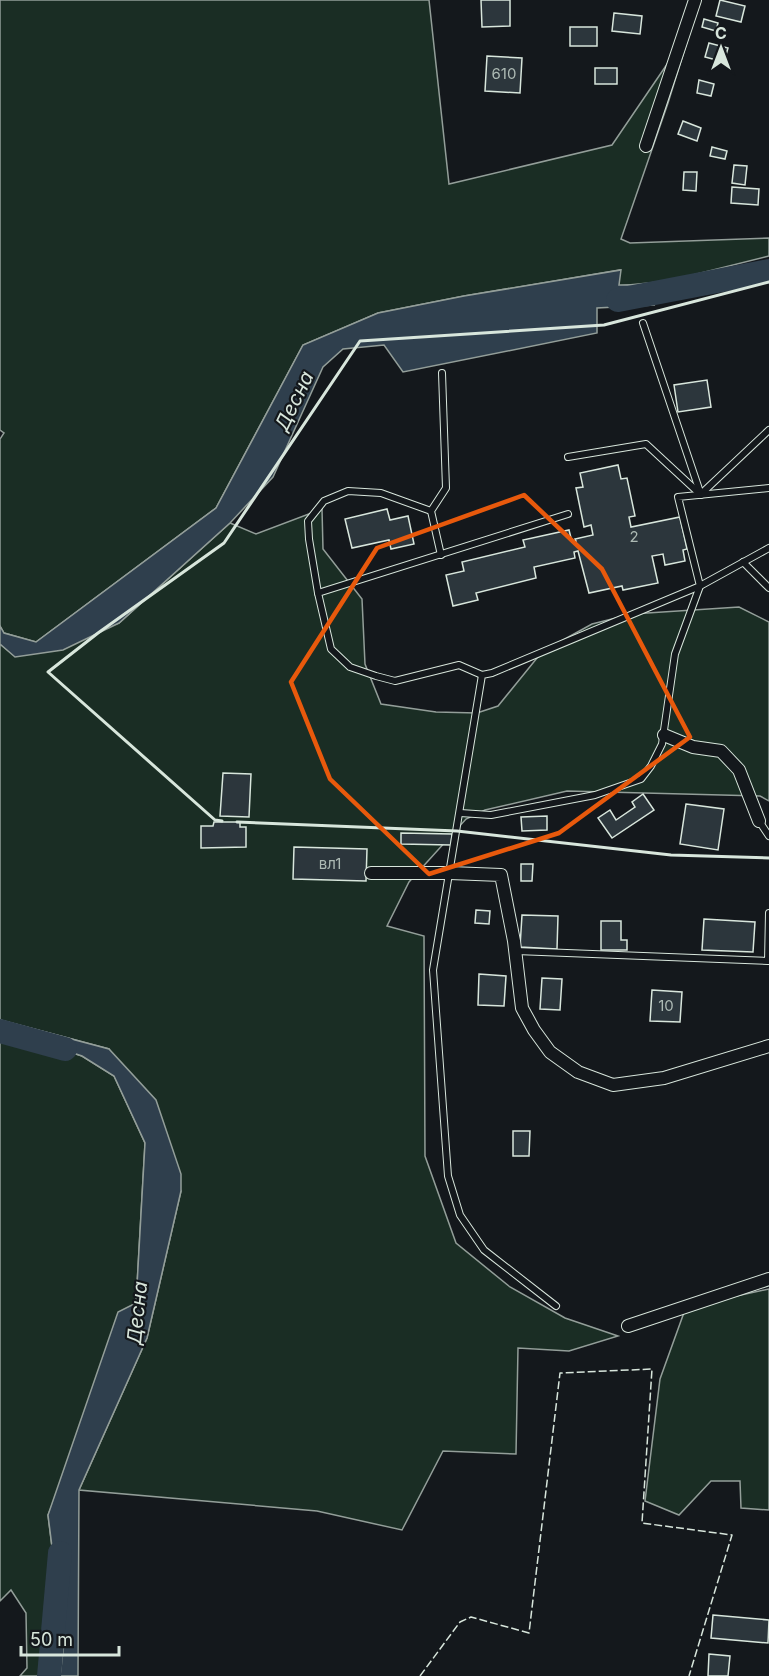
<svg xmlns="http://www.w3.org/2000/svg" width="769" height="1676" font-family="Inter,sans-serif">
  <style>
    .green { fill: #1a2d24; stroke: #939e99; stroke-width: 1.5 }
    .water { fill: #2f3f4d; stroke: #939e99; stroke-width: 1.5 }
    .lines { fill: none; stroke-linecap: round; stroke-linejoin: round }
    .river { stroke: #2f3f4d; stroke-width: 24 }
    .building { fill: #2c363c; stroke: #d8e6dc; stroke-width: 1.5 }
    .service-casing { stroke: #d8e6dc; stroke-width: 8 }
    .minor-casing { stroke: #d8e6dc; stroke-width: 14 }
    .service { stroke: #14181c; stroke-width: 6 }
    .minor { stroke: #14181c; stroke-width: 12 }
    .fence { stroke: #d8e6dc; stroke-width: 1.5; stroke-dasharray: 8 3; stroke-linecap: butt }
    .wall { stroke: #d8e6dc; stroke-width: 3 }
    .marked { fill: none; stroke: #e8590c; stroke-width: 4.5; stroke-linejoin: round }
    .labels { text-anchor: middle; stroke-width: 4.5; stroke-linejoin: round; paint-order: stroke }
    .number-label { font-size: 15px; fill: #adbab4 }
    .water-label { font-size: 20px; font-style: italic; fill: #d8e6dc; stroke: #14181c }
  </style>
  <rect width="100%" height="100%" fill="#14181c"/>
  <g class="green">
    <polygon points="0,0 429,0 449,184 612,145 691,29 668,103 621,239 630,243 769,238 769,256 669,281 618,286 620,270 464,296 378,313 303,345 216,508 36,642 4,633 0,626 0,439 4,433 0,430"/>
    <polygon points="322,509 323,549 362,599 365,664 381,704 436,712 477,713 498,706 537,658 554,645 592,624 632,614 739,607 769,622 769,801 760,796 567,791 485,810 466,819 409,882 387,926 424,936 425,1156 456,1243 510,1287 565,1318 618,1336 569,1351 518,1348 516,1454 443,1451 402,1530 317,1511 79,1490 147,1338 181,1191 109,1049 0,1020 0,644 15,656 119,623 230,523 256,534"/>
    <polygon points="0,1029 82,1056 114,1076 145,1143 136,1303 48,1515 64,1643 60,1676 20,1676 27,1668 26,1613 11,1590 0,1601"/>
    <polygon points="769,1289 769,1510 741,1508 740,1481 711,1481 679,1515 645,1501 660,1379 686,1307"/>
  </g>
  <g class="water">
    <polygon points="621,270 619,285 642,285 654,305 597,308 597,333 403,372 384,345 343,349 323,367 273,477 230,523 119,623 63,650 15,657 0,644 0,626 4,633 36,642 216,508 303,345 378,313 464,296"/>
    <polygon points="0,1020 109,1049 156,1100 181,1174 181,1191 147,1338 79,1490 78,1676 60,1676 64,1643 48,1515 118,1312 136,1303 145,1143 114,1076 82,1056 0,1029"/>
  </g>
  <g class="lines">
    <g class="river">
      <polyline points="618,300 769,271"/>
      <polyline points="0,1031 65,1049"/>
      <polyline points="49,1676 60,1553"/>
    </g>
  </g>
  <g class="building">
    <polygon points="481,0 510,0 510,26 482,27"/>
    <polygon points="720,0 745,6 741,22 716,16"/>
    <polygon points="614,13 642,16 640,34 612,31"/>
    <polygon points="704,19 718,23 716,31 702,27"/>
    <rect x="570" y="27" width="27" height="19"/>
    <polygon points="709,43 728,48 724,62 705,57"/>
    <polygon points="487,56 522,58 520,93 485,91"/>
    <rect x="595" y="68" width="22" height="16"/>
    <polygon points="699,80 714,84 711,96 697,93"/>
    <polygon points="683,121 701,128 697,141 678,134"/>
    <polygon points="712,147 727,151 725,159 710,156"/>
    <polygon points="734,165 747,166 745,185 732,183"/>
    <polygon points="684,172 697,172 696,191 683,190"/>
    <polygon points="732,187 759,189 758,205 731,203"/>
    <polygon points="707,380 711,407 678,412 674,385"/>
    <polygon points="618,465 621,479 627,478 635,516 629,517 631,527 680,517 687,549 683,550 685,561 665,565 663,554 652,556 658,583 623,590 622,586 589,593 578,551 574,552 575,558 534,567 536,578 476,593 478,600 453,606 446,575 464,571 462,562 525,547 523,540 569,530 572,542 576,541 575,539 593,535 591,525 584,527 576,488 583,487 580,473"/>
    <polygon points="387,509 390,520 408,516 414,544 391,549 389,540 352,548 345,519"/>
    <polygon points="223,773 251,774 249,817 220,816"/>
    <polygon points="643,794 654,810 612,838 598,818 610,810 616,820 635,807 632,802"/>
    <polygon points="686,804 724,809 718,850 680,844"/>
    <polygon points="547,816 547,830 522,831 521,817"/>
    <polygon points="214,822 240,822 240,827 246,827 246,847 201,848 201,826 213,826"/>
    <polygon points="401,833 452,834 451,845 401,844"/>
    <polygon points="294,847 367,849 366,881 293,879"/>
    <polygon points="521,864 533,864 532,881 521,881"/>
    <polygon points="476,910 490,911 489,924 475,923"/>
    <polygon points="522,915 558,916 557,949 520,947"/>
    <polygon points="704,919 755,922 753,952 702,950"/>
    <polygon points="601,921 621,921 621,940 627,940 627,950 601,950"/>
    <polygon points="479,974 506,976 504,1006 478,1005"/>
    <polygon points="542,978 562,979 560,1010 540,1009"/>
    <polygon points="652,990 682,992 680,1022 650,1021"/>
    <polygon points="513,1131 530,1131 529,1156 513,1156"/>
    <polygon points="713,1615 769,1620 768,1643 711,1638"/>
    <polygon points="709,1654 730,1656 728,1676 708,1676"/>
  </g>
  <g class="lines">
    <defs>
      <g id="service">
        <polyline points="643,323 701,495"/>
        <polyline points="568,457 646,444 700,494"/>
        <polyline points="701,494 769,430"/>
        <polyline points="441,555 431,511 446,488 442,373"/>
        <polyline points="743,562 769,588"/>
        <polyline points="318,593 309,539 308,521 324,501 348,491 381,493 431,511"/>
        <polyline points="482,675 459,665 395,681 376,676 350,667 331,649 318,593 568,514"/>
        <polyline points="460,813 491,815 595,795 641,779 651,766 662,744 675,654 700,586 769,548"/>
        <polyline points="759,821 769,836"/>
        <polyline points="516,951 768,961 769,913"/>
        <polyline points="556,1306 484,1250 460,1215 448,1176 433,970 482,675 492,673 700,586 678,497 769,488"/>
      </g>
      <g id="minor">
        <polyline points="646,146 695,0"/>
        <polyline points="664,735 693,747 721,751 739,770 759,821"/>
        <polyline points="371,873 450,873 501,875 514,941 522,1008 534,1030 550,1052 578,1072 613,1085 664,1078 769,1046"/>
        <polyline points="628,1326 769,1279"/>
      </g>
    </defs>
    <use href="#service" class="service-casing"/>
    <use href="#minor" class="minor-casing"/>
    <use href="#service" class="service"/>
    <use href="#minor" class="minor"/>
    <polyline class="fence" points="420,1676 460,1622 471,1617 529,1633 560,1373 652,1369 642,1523 732,1535 689,1676"/>
    <g class="wall">
      <polyline points="222,821 215,820 48,672 98,633 224,543 360,341 604,325 769,282"/>
      <polyline points="237,822 457,831 671,855 769,858"/>
    </g>
  </g>
  <path class="marked" d="M524,495L602,569L690,737L559,833L429,874L330,779L291,682L377,548Z"/>
  <g class="labels">
    <g class="number-label">
      <text x="504" y="79">610</text>
      <text x="634" y="542">2</text>
      <text x="330" y="869">вл1</text>
      <text x="666" y="1011">10</text>
    </g>
    <g class="water-label">
      <text transform="translate(294 401) rotate(-64)" y="7">Десна</text>
      <text transform="translate(137 1313) rotate(-84)" y="7">Десна</text>
    </g>
  </g>
  <g transform="translate(721 48)" stroke="#14181c" stroke-width="4.5" paint-order="stroke">
  <path d="M0-4.5L10 22L0 15L-10 22Z" fill="#d8e6dc"/>
  <text y="-9" font-size="16" font-weight="bold" text-anchor="middle" fill="#d8e6dc">С</text>
  </g>
  <path d="M21 1646v9h98v-9" fill="none" stroke="#d8e6dc" stroke-width="3"/>
  <text x="30" y="1646" font-size="18" fill="#d8e6dc" stroke="#14181c" stroke-width="4.5" paint-order="stroke">50 m</text>
</svg>
